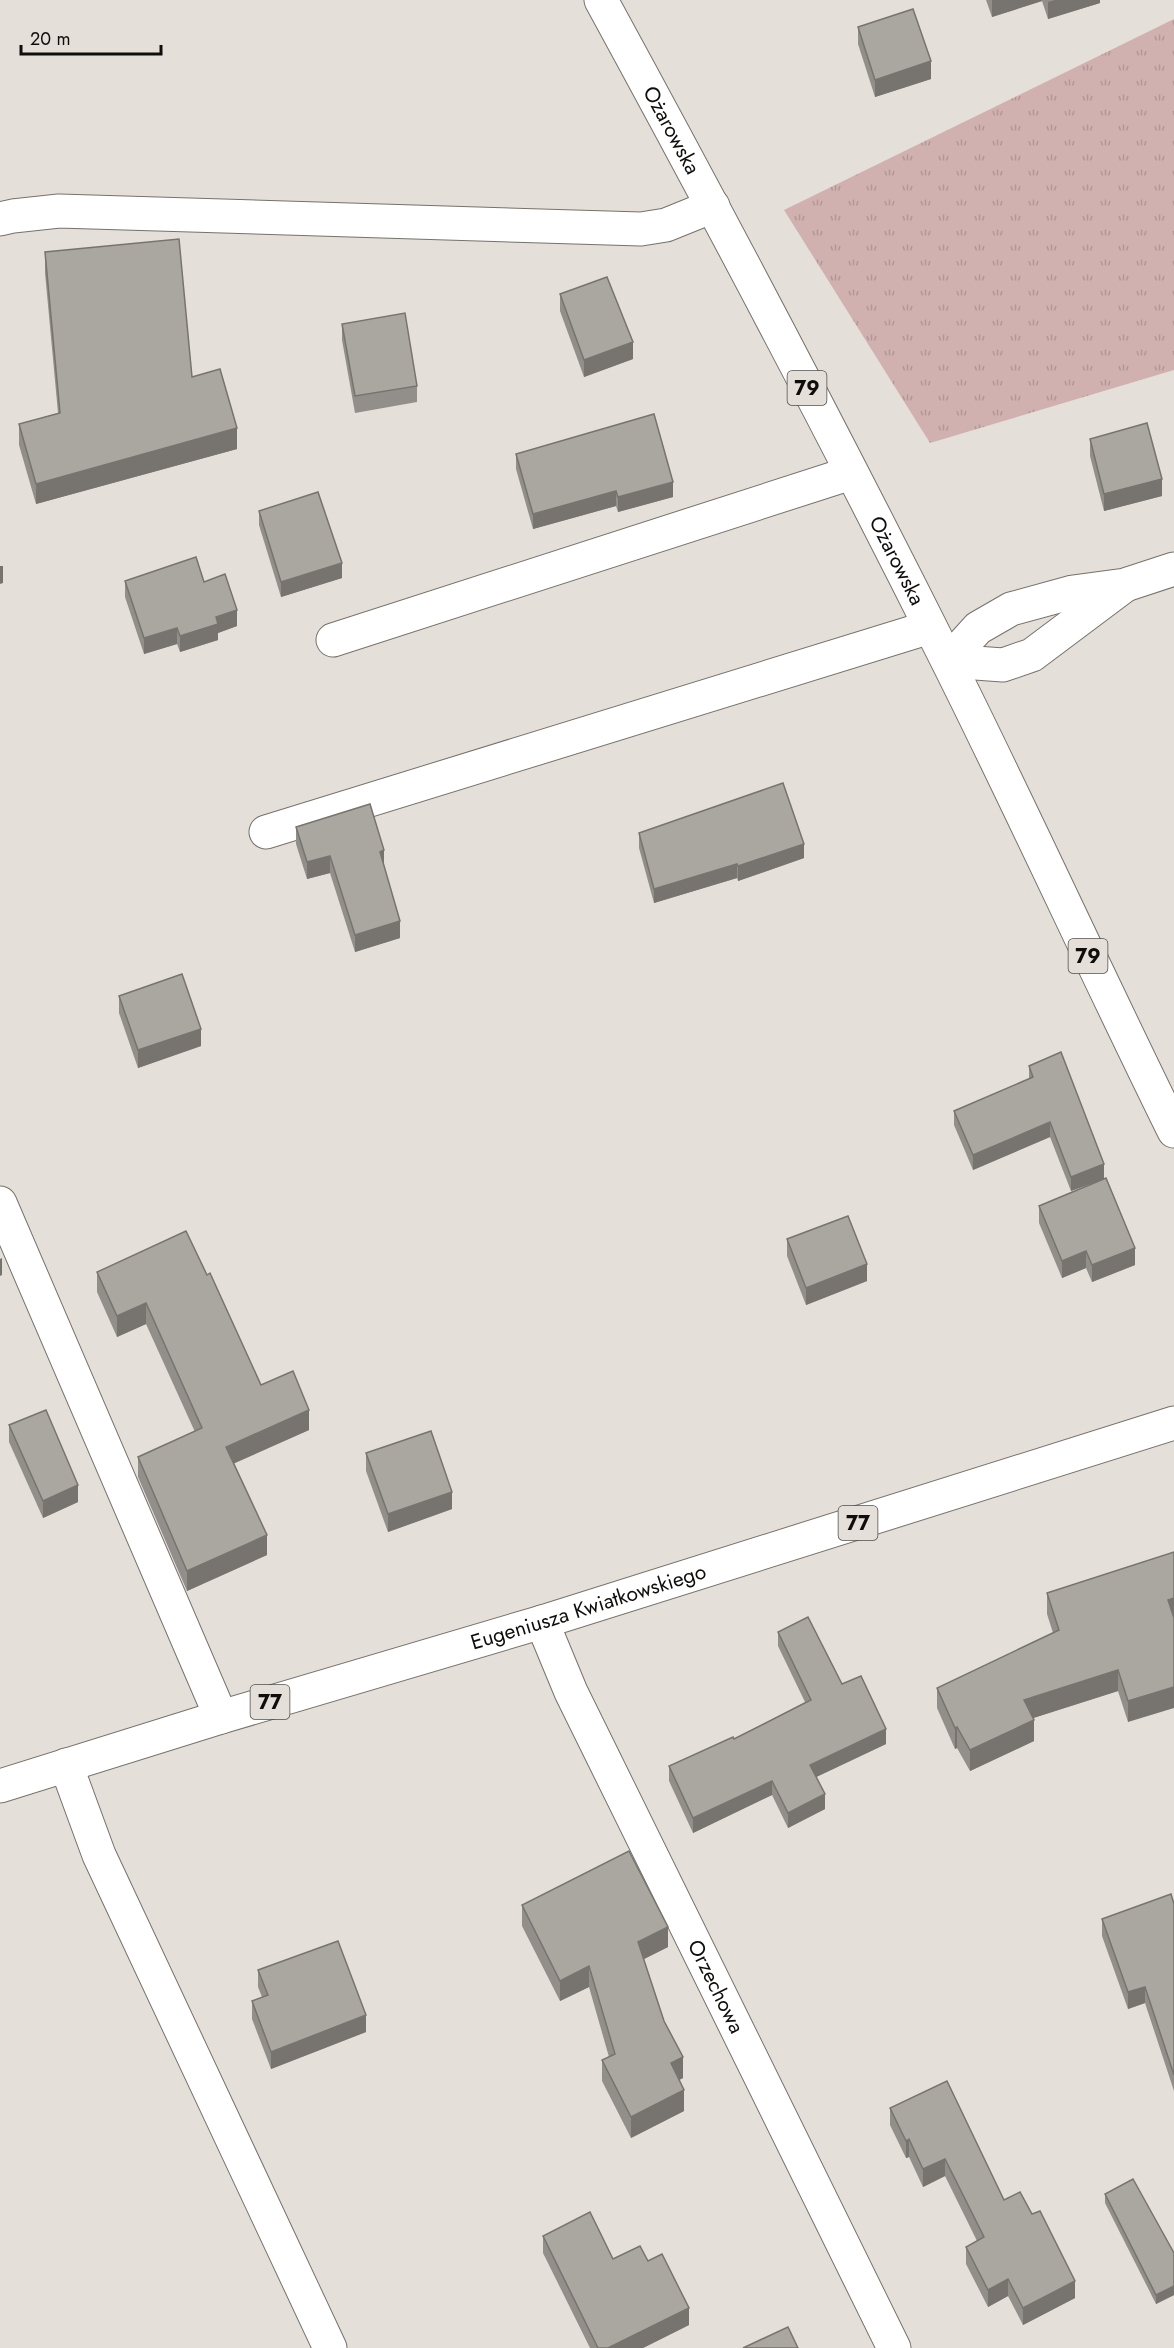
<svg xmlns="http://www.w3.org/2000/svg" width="1174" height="2348" font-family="Jost,sans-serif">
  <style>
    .grass { fill: url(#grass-tufts) }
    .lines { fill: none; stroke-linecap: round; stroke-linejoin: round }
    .minor-casing { stroke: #77716c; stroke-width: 35 }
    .major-casing { stroke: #77716c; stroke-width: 35 }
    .minor { stroke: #fff; stroke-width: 33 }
    .major { stroke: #fff; stroke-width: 33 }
    .wall { fill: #928f8a }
    .shaded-wall { fill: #777470 }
    .building { fill: #aaa6a0; stroke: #777470; stroke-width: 1.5 }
    .labels { text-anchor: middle; stroke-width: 4.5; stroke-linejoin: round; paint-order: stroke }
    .shield { fill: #e5dfd9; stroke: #504d4a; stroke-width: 1.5 }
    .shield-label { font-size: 20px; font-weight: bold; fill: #100e0c }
    .street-label { font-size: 21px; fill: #100e0c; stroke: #e5dfd9 }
  </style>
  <defs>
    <pattern id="grass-tufts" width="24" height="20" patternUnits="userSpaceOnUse" patternTransform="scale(1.5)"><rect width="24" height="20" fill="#d1b1b0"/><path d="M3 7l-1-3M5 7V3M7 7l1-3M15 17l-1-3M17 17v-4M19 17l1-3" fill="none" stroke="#b29796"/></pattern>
  </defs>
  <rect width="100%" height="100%" fill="#e5dfd9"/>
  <polygon class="grass" points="1174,19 1174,370 930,443 784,210"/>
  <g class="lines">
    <defs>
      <g id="minor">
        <polyline points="0,219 13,216 59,211 641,229 666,225 713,206"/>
        <polyline points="333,640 851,473"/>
        <polyline points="948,661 978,628 1011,609 1073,592 1125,585 1174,569"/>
        <polyline points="948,661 1003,665 1032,655 1124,586"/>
        <polyline points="266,832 930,627"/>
        <polyline points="0,1203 221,1717"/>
        <path id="s1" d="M542,1622L571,1692L894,2348"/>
        <polyline points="66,1765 99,1855 330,2348"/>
      </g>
      <g id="major">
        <path id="s2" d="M601,0C720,218 836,438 947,660C1025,816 1097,975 1174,1131"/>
        <path id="s3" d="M0,1786L221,1717L542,1622L1174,1423"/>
      </g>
    </defs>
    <use href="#minor" class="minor-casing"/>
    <use href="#major" class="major-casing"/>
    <use href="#minor" class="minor"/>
    <use href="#major" class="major"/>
  </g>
  <g class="wall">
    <polygon points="986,0 1100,0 1100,3 1048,19 1042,1 992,17"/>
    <polygon points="858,27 931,79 875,97 858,44"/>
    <polygon points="45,252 192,377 237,449 36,504 19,445 19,424 58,413 45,273"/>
    <polygon points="560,294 633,359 584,377 560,311"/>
    <polygon points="342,324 417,386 417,402 355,413 342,340"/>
    <polygon points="1090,439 1162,496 1104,511 1090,456"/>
    <polygon points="516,454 673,497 618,512 616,506 533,529 516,469"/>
    <polygon points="259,511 342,578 281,597 259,525"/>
    <polygon points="125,581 204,582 237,626 218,633 218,640 180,652 177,644 144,654 125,597"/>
    <polygon points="296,827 384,867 400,938 355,952 330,873 307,879 296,844"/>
    <polygon points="639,833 804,858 738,881 737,878 654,903 639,848"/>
    <polygon points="119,996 201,1046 138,1068 119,1013"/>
    <polygon points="1029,1066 1104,1178 1135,1265 1092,1282 1086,1268 1062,1278 1039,1223 1039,1206 1095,1182 1071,1191 1050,1137 973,1170 954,1125 954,1111 1029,1079"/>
    <polygon points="787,1239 867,1281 806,1305 787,1256"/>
    <polygon points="97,1272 207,1275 261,1385 309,1430 234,1463 267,1555 187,1591 138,1477 138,1457 195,1432 146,1324 117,1337 97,1292"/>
    <polygon points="9,1425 78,1502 43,1518 9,1442"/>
    <polygon points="366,1453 452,1509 388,1532 366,1471"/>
    <polygon points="1174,1552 1128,1722 1118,1691 1033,1718 1034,1741 970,1771 957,1748 955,1749 937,1708 937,1688 1053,1633 1047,1614 1047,1593"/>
    <polygon points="778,1632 842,1684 886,1744 816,1777 825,1809 788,1828 772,1795 693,1833 669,1781 669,1766 734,1739 805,1702 778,1646"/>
    <polygon points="1174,1904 1174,2091 1145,2003 1128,2009 1102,1936 1102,1919"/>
    <polygon points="522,1905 668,1947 644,1959 683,2078 679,2080 684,2111 631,2138 602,2081 602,2060 609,2057 589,1987 560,2001 522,1926"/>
    <polygon points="258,1970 366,2032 271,2069 252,2019 252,2001 262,1997 258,1987"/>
    <polygon points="890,2108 1004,2200 1075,2298 1023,2325 1008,2296 988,2307 966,2264 966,2247 977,2241 945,2176 923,2187 909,2157 906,2158 890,2125"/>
    <polygon points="1105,2194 1174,2253 1174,2295 1156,2304 1105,2203"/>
    <polygon points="543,2236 613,2259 648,2261 689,2325 643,2348 590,2348 543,2253"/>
  </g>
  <g class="shaded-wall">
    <polygon points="992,0 1042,0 1042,1 992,17"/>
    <polygon points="1055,0 1100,0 1100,3 1048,19 1048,2"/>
    <polygon points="931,61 931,79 875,97 875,80"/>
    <polygon points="633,342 633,359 584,377 584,360"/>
    <polygon points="237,428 237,449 36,504 36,484"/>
    <polygon points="1162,479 1162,496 1104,511 1104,494"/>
    <polygon points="673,482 673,497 618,512 618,497"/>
    <polygon points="616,491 616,506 533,529 533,514"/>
    <polygon points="342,563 342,578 281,597 281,582"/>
    <polygon points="0,566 3,566 3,583 0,584"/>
    <polygon points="237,610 237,626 218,633 218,640 180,652 180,636 216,617"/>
    <polygon points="177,628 177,644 144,654 144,638"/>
    <polygon points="804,844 804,858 738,881 738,866"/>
    <polygon points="384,850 384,867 380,852"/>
    <polygon points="330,856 330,873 307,879 307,862"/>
    <polygon points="737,864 737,878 654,903 654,889"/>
    <polygon points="400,921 400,938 355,952 355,935"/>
    <polygon points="201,1029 201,1046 138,1068 138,1050"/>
    <polygon points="1050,1122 1050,1137 973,1170 973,1155"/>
    <polygon points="1104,1164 1104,1179 1071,1191 1071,1177"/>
    <polygon points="1135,1248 1135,1265 1092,1282 1092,1265"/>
    <polygon points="1086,1251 1086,1268 1062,1278 1062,1261"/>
    <polygon points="2,1258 2,1275 0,1276 0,1259"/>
    <polygon points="867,1264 867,1281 806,1305 806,1288"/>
    <polygon points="146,1303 146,1324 117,1337 117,1316"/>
    <polygon points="309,1410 309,1430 226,1467 226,1447"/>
    <polygon points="78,1485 78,1502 43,1518 43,1501"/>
    <polygon points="452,1492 452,1509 388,1532 388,1514"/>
    <polygon points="267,1535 267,1555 187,1591 187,1571"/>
    <polygon points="1174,1598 1174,1619 1168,1600"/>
    <polygon points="1118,1670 1118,1691 1024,1721 1024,1700"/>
    <polygon points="1174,1687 1174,1708 1128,1722 1128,1701"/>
    <polygon points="1034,1720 1034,1741 970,1771 970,1750"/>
    <polygon points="957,1727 957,1748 955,1749 955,1728"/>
    <polygon points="886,1729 886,1744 810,1780 810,1765"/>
    <polygon points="772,1781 772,1795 693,1833 693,1818"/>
    <polygon points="825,1794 825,1809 788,1828 788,1813"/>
    <polygon points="668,1927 668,1947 638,1962 638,1942"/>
    <polygon points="589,1966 589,1987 560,2001 560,1981"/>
    <polygon points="1145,1987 1145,2003 1128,2009 1128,1992"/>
    <polygon points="366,2015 366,2032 271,2069 271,2052"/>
    <polygon points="683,2057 683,2078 671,2084 671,2063"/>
    <polygon points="684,2090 684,2111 631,2138 631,2117"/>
    <polygon points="909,2139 909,2157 906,2158 906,2141"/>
    <polygon points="945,2159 945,2176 923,2187 923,2169"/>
    <polygon points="1008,2279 1008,2296 988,2307 988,2290"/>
    <polygon points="1075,2281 1075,2298 1023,2325 1023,2308"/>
    <polygon points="1174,2286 1174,2295 1156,2304 1156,2295"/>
    <polygon points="689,2308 689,2325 643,2348 608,2348"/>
  </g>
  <g class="building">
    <polygon points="913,9 931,61 875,80 858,27"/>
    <polygon points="179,239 192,377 220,369 237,428 36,484 19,424 60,413 45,252"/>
    <polygon points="607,277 633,342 584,360 560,294"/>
    <polygon points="405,313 417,386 355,396 342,324"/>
    <polygon points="654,414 673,482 618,497 616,491 533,514 516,454"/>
    <polygon points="1147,423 1162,479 1104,494 1090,439"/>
    <polygon points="318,492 342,563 281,582 259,511"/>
    <polygon points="196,557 204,582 225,574 237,610 216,617 218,624 180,636 177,628 144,638 125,581"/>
    <polygon points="783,783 804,844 738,866 737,864 654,889 639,833"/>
    <polygon points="370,804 384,850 380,852 400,921 355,935 330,856 307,862 296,827"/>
    <polygon points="182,974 201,1029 138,1050 119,996"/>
    <polygon points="1061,1052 1104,1164 1071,1177 1050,1122 973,1155 954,1111 1033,1077 1029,1066"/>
    <polygon points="1106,1178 1135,1248 1092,1265 1086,1251 1062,1261 1039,1206"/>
    <polygon points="848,1216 867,1264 806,1288 787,1239"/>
    <polygon points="186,1231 207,1275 210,1273 261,1385 293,1371 309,1410 226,1447 267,1535 187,1571 138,1457 202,1428 146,1303 117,1316 97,1272"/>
    <polygon points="46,1410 78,1485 43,1501 9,1425"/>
    <polygon points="431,1431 452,1492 388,1514 366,1453"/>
    <polygon points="1174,1552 1174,1598 1168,1600 1174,1618 1174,1687 1128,1701 1118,1670 1024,1700 1034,1720 970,1750 957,1727 955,1728 937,1688 1059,1630 1047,1593"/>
    <polygon points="808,1617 842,1684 861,1676 886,1729 810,1765 825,1794 788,1813 772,1781 693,1818 669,1766 733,1737 734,1739 811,1700 778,1632"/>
    <polygon points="629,1851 668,1927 638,1942 664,2021 683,2057 671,2063 684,2090 631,2117 602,2060 615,2054 589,1966 560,1981 522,1905"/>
    <polygon points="1171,1894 1174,1904 1174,2075 1145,1987 1128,1992 1102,1919"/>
    <polygon points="338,1941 366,2015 271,2052 252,2001 268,1995 258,1970"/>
    <polygon points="947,2081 1004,2200 1020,2192 1032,2214 1040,2211 1075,2281 1023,2308 1008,2279 988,2290 966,2247 984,2237 945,2159 923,2169 909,2139 906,2141 890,2108"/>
    <polygon points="1133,2179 1174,2253 1174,2286 1156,2295 1105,2194"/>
    <polygon points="590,2212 613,2259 640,2246 648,2261 662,2254 689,2308 608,2348 598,2348 543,2236"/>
    <polygon points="788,2327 798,2348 743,2348"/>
  </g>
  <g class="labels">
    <g class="shield">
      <rect x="787.5" y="371" width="39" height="34" rx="4.5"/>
      <rect x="1068.5" y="939" width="39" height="34" rx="4.5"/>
      <rect x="838.5" y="1506" width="39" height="34" rx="4.5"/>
      <rect x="250.5" y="1685" width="39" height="34" rx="4.5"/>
    </g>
    <g class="shield-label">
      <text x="807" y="395">79</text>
      <text x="1088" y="963">79</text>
      <text x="858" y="1530">77</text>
      <text x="270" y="1709">77</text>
    </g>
    <g class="street-label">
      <text dy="7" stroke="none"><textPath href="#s2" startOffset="148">Ożarowska</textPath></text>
      <text dy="7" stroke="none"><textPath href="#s2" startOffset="634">Ożarowska</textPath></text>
      <text dy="7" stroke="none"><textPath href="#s3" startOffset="615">Eugeniusza Kwiatkowskiego</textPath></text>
      <text dy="7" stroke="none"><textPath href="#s1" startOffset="404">Orzechowa</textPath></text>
    </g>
  </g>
  <path d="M21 45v9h140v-9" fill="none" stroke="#100e0c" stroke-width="3"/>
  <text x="30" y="45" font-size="18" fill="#100e0c" stroke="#e5dfd9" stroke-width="4.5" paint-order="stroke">20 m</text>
</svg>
